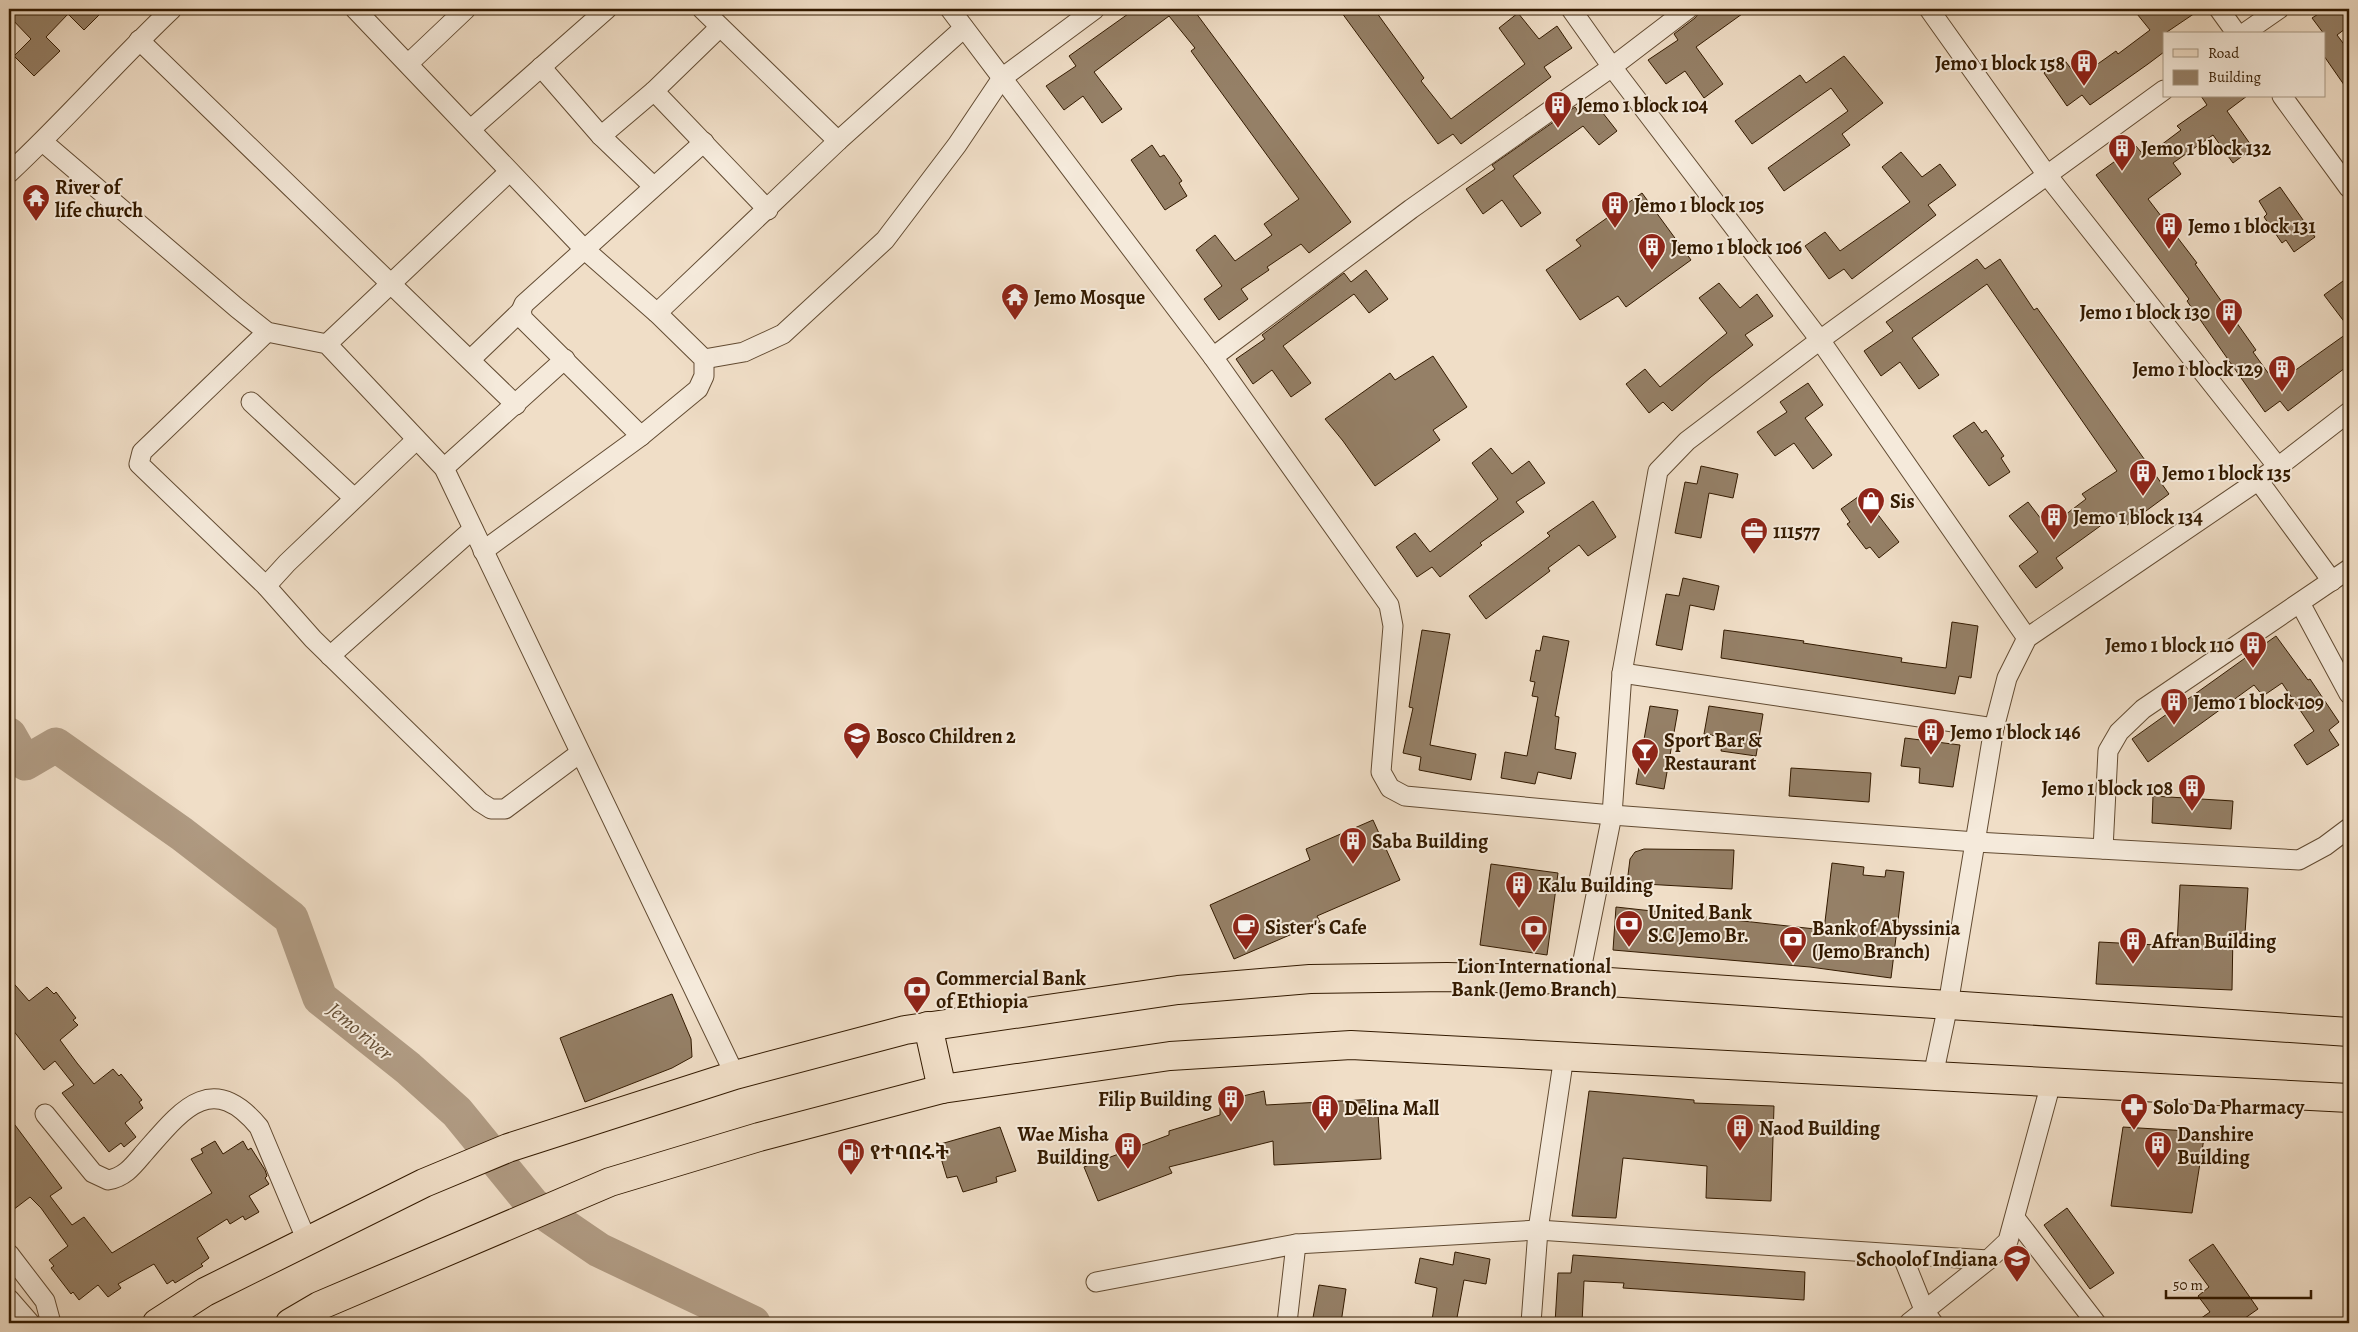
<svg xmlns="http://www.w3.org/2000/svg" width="2358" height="1332" font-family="Alegreya,'Noto Serif Ethiopic',serif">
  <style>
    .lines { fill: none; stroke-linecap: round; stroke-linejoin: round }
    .river { stroke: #b09b83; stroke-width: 35 }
    .building { fill: #958067; stroke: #331a00 }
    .street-casing { stroke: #624b32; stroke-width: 21 }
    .primary-casing { stroke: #331a00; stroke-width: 30 }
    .street { stroke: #f5eadb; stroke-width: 19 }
    .primary { stroke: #f0dec7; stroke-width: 28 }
    .labels { text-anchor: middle; stroke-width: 4; stroke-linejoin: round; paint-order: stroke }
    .poi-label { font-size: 20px; font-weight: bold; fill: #331a00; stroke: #f5eadb; text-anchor: start }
    .water-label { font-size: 21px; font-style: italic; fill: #654e34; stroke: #f5eadb }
  </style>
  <rect width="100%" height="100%" fill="#f0dec7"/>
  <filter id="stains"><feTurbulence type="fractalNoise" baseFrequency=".004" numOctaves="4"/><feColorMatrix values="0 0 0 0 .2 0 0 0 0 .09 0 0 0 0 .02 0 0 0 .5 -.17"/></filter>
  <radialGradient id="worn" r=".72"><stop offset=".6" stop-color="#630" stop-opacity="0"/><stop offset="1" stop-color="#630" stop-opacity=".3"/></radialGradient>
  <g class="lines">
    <polyline class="river" points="9,735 25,763 56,745 182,834 291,918 320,998 408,1068 457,1112 533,1205 599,1250 753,1323"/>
  </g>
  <g class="building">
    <polygon points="9,9 105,9 84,30 68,14 46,37 60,51 34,76 14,56 31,39 9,16"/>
    <polygon points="1135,9 1193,9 1351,222 1309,253 1301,244 1267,267 1269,270 1241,289 1248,299 1219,320 1204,299 1222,286 1196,250 1215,235 1235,261 1272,235 1264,224 1299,199 1191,51 1195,48 1169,16 1094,72 1122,109 1102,123 1083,96 1064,110 1046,86 1076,66 1069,56"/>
    <polygon points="1339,9 1374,9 1424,78 1421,81 1451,119 1525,64 1499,28 1518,13 1539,39 1557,26 1572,48 1544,67 1551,77 1461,144 1453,134 1438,144"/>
    <polygon points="1702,9 1749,9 1696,47 1723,84 1704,98 1685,71 1666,84 1648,60 1678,40 1674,34 1695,18"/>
    <polygon points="2133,9 2201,9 2164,34 2164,52 2148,64 2090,105 2082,95 2067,106 2044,73 2063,58 2078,78 2116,51 2118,54 2150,30"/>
    <polygon points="2326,9 2349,9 2349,26 2337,35 2349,51 2349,92 2324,56 2324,34 2312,18"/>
    <polygon points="1844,56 1883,103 1842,134 1850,145 1784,191 1768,168 1848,111 1831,88 1752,144 1735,121 1800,75 1806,83"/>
    <polygon points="2201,96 2247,96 2227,111 2253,148 2233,163 2213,135 2173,163 2181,174 2148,199 2197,263 2195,264 2256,350 2253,352 2276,384 2349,332 2349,365 2288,411 2280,401 2265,412 2187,301 2189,299 2096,175 2136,146 2145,157 2181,130 2177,126 2207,105"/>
    <polygon points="1595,103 1617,131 1599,145 1583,126 1513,176 1541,213 1521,227 1502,200 1483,214 1466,189 1495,169 1492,165 1575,107 1580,114"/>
    <polygon points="1152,145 1160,157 1164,155 1182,181 1179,183 1187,196 1165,210 1131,160"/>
    <polygon points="1901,152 1922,177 1940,164 1956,185 1928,205 1936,215 1852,279 1844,269 1829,279 1805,246 1825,232 1840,251 1910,202 1882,167"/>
    <polygon points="2280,187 2315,237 2294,252 2286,240 2282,243 2264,217 2267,214 2259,201"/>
    <polygon points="1642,193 1691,260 1626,307 1618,296 1580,320 1546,270 1581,246 1576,240"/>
    <polygon points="1977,259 1985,269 2000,259 2034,310 2037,308 2169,494 2127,525 2119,515 2103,524 2056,558 2063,568 2036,588 2019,566 2038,552 2009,516 2028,502 2048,528 2086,499 2082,494 2117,471 1987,284 1912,338 1939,375 1919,389 1900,362 1881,376 1864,351 1893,331 1886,322"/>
    <polygon points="1366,270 1388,299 1369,313 1354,294 1283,346 1311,383 1291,397 1272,370 1253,384 1236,359 1265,339 1262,335 1344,273 1351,282"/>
    <polygon points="2343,281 2349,288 2349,328 2324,295"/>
    <polygon points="1719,283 1740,308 1757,294 1773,316 1745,335 1753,345 1711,377 1672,411 1663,402 1649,413 1626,384 1645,369 1660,387 1727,333 1699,298"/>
    <polygon points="1433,356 1467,407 1433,430 1440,440 1375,486 1343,441 1325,419 1390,373 1395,380"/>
    <polygon points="1808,383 1823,405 1805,418 1832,455 1813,469 1794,443 1775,456 1757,432 1787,412 1780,402"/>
    <polygon points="1974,422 1982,433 1986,430 2004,456 2001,458 2010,472 1989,486 1953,436"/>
    <polygon points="1491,448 1512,474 1529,461 1545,483 1516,502 1524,512 1480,543 1482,545 1440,577 1432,567 1417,577 1396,547 1415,533 1430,552 1498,499 1472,463"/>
    <polygon points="1701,466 1738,474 1733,498 1709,493 1701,538 1675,533 1685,482 1697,484"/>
    <polygon points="1862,494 1899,542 1879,558 1870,547 1866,549 1847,524 1850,522 1841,509"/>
    <polygon points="1593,501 1616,537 1588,556 1579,545 1548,568 1550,571 1486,619 1469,596 1550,536 1547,533"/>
    <polygon points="1683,578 1719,586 1714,610 1690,605 1682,650 1656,645 1666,594 1679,596"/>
    <polygon points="1952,622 1978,626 1971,678 1959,676 1955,694 1721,658 1724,630 1804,641 1803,643 1902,658 1901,662 1946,668"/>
    <polygon points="1422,630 1450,634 1430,745 1476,754 1471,780 1419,770 1421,757 1403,753 1413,708 1409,707"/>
    <polygon points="1543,636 1569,641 1555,716 1559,717 1555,749 1576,753 1571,779 1538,772 1535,784 1501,778 1505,752 1527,756 1538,697 1532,696 1535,682 1530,681 1536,650 1540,651"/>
    <polygon points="2276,636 2308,680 2310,679 2339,722 2329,730 2339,745 2307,765 2294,745 2314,731 2282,683 2263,696 2254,685 2148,762 2132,739"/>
    <polygon points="1650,706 1678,710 1664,789 1636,784"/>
    <polygon points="1709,706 1763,714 1756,756 1721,751 1723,737 1704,734"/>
    <polygon points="1905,738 1960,745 1953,787 1919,783 1920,768 1901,766"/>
    <polygon points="1791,768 1871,773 1869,802 1789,796"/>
    <polygon points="2153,796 2233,801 2231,829 2152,823"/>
    <polygon points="1373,820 1400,880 1317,916 1320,922 1234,959 1210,905 1310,860 1306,849"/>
    <polygon points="1644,849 1734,850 1732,889 1627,883 1630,859 1635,852"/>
    <polygon points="1832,863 1864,867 1863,875 1885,877 1886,870 1904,872 1891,978 1810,967 1613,950 1616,907 1824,930"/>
    <polygon points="1491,864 1558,873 1547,955 1480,945"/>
    <polygon points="2180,885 2248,888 2245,934 2233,932 2232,990 2096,984 2099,942 2177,946"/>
    <polygon points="9,978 29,1001 47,987 54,994 56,992 76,1018 73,1020 78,1025 60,1040 77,1063 94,1084 113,1069 119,1076 121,1074 142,1100 139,1102 143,1108 125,1123 136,1137 124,1147 121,1143 109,1152 62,1093 74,1085 55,1061 44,1070 9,1025"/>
    <polygon points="672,994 691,1039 692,1057 672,1068 585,1102 560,1038"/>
    <polygon points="1264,1091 1266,1105 1377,1099 1381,1159 1274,1165 1273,1141 1169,1167 1172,1173 1098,1201 1084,1167 1169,1135 1169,1131 1220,1115 1220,1106 1222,1101"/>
    <polygon points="1589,1091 1694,1100 1694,1103 1774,1106 1771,1201 1706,1198 1707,1166 1623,1158 1616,1218 1572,1216"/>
    <polygon points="9,1117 62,1188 50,1196 72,1225 84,1217 112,1253 212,1193 191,1159 203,1153 201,1149 215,1141 223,1154 243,1141 248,1150 251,1148 265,1170 267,1176 265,1178 269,1184 249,1196 259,1212 245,1220 243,1216 230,1224 227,1219 197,1238 209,1258 201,1264 203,1266 175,1283 173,1280 167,1284 154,1264 118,1284 121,1288 108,1297 98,1285 79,1300 73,1292 71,1294 51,1268 54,1266 49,1260 68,1246 41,1208 30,1197 9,1213"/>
    <polygon points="1000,1127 1016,1171 996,1177 997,1182 963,1192 957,1176 947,1178 937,1145"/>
    <polygon points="2123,1127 2205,1132 2192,1213 2111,1206"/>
    <polygon points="2067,1208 2114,1273 2090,1289 2044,1225"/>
    <polygon points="2213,1244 2258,1309 2238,1323 2194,1323 2210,1312 2198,1296 2209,1287 2189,1260"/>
    <polygon points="1455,1252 1490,1259 1486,1284 1464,1280 1456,1323 1432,1320 1437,1288 1415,1283 1420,1258 1453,1265"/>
    <polygon points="1573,1255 1805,1272 1804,1300 1623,1288 1624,1283 1584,1281 1582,1323 1555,1323 1558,1273 1571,1273"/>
    <polygon points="1319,1285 1346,1289 1341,1323 1312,1323"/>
  </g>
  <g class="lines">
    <defs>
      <g id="street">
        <polyline points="355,9 584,249 657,313 704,359 704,376 698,389 641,436 483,551"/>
        <polyline points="702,9 838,141"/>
        <polyline points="950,9 1213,357 1389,605 1393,626 1381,772 1390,788 1405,796 1612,815 1976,842 2299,860 2325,846 2349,828"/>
        <polyline points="1571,9 1612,67 1820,340 2027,638"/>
        <polyline points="1929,9 2047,175 2278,467"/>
        <polyline points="2219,9 2237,34"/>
        <polyline points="2243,34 2279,9"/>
        <polyline points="139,40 516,405"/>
        <polyline points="408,64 466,9"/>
        <polyline points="541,67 601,136 653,186"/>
        <polyline points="654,91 768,210"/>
        <polyline points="2282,96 2349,188"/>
        <polyline points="471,129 607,9"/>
        <polyline points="601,136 654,91 720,27"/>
        <polyline points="43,142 237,308 267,332 327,344 444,468 735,1075"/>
        <path d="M9,173C65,121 116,62 172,9"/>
        <polyline points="657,313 838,141 964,28"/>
        <polyline points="267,332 142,452 139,464 266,586 313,639 480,802 491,809 505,809 580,753"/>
        <polyline points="327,344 509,172"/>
        <polyline points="1213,357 1411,209 1612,67 1688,9"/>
        <polyline points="704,359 744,352 783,334 885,240 957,145 1002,78 1095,9"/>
        <polyline points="470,360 521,311"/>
        <polyline points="251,402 354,498"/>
        <polyline points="641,436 523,319 521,311 524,304 704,142"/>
        <polyline points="444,468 565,359"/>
        <polyline points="2258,480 2332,581"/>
        <polyline points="266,586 287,563 416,440"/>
        <polyline points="2300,603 2349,694"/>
        <polyline points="330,656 473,529"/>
        <polyline points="1622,673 1994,728"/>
        <polyline points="2103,849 2108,751 2119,732 2143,709 2349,569"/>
        <polyline points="1579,980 1612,815 1622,673 1658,471 1687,441 1820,340 2164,90"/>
        <polyline points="1933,1076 1948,1005 1994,728 2007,678 2027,638 2278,467 2349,412"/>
        <path d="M45,1114L93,1173L108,1180C125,1177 133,1166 144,1153C180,1112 211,1069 259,1127L307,1241"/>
        <polyline points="2015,1218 2096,1323"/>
        <polyline points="9,1254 45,1301 51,1323"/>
        <polyline points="1902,1255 1925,1312 1933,1323"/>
        <polyline points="1096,1282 1296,1244 1538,1230 1988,1260"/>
        <polyline points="9,1299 30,1323"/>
        <polyline points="1287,1323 1296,1244"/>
        <polyline points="1531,1323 1538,1230 1564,1056"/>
        <polyline points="1909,1323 1988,1260 2008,1241 2051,1083"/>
      </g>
      <g id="primary">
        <polyline points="928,1026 942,1089"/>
        <polyline points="157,1323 205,1292 424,1183 508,1148 735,1075 905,1030 1178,990 1310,979 1447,977 1579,980 2349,1032"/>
        <polyline points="290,1323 319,1306 610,1182 759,1137 942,1089 1170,1056 1351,1045 2349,1098"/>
      </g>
    </defs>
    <use href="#street" class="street-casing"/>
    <use href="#primary" class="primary-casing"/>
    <use href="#street" class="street"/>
    <use href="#primary" class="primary"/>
  </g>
  <defs>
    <symbol id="building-pin" viewBox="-11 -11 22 30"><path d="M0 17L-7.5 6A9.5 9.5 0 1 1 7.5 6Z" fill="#8f2418" stroke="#f5eadb"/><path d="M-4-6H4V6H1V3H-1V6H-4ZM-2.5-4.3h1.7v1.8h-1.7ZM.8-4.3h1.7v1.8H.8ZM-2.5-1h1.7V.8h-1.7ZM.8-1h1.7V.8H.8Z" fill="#fff"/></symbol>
    <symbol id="temple-pin" viewBox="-11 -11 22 30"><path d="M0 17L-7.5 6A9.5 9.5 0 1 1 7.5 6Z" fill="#8f2418" stroke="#f5eadb"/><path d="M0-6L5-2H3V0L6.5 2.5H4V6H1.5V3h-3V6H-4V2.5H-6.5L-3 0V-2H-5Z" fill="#fff"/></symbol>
    <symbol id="shop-pin" viewBox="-11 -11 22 30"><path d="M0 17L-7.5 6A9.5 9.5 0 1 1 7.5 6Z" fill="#8f2418" stroke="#f5eadb"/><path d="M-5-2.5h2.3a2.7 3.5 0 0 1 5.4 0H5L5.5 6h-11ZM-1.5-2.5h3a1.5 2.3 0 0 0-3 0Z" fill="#fff"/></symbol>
    <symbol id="office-pin" viewBox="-11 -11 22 30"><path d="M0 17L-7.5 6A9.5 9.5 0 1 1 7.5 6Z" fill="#8f2418" stroke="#f5eadb"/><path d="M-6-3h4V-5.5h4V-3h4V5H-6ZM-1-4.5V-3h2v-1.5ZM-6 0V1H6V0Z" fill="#fff"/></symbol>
    <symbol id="school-pin" viewBox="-11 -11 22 30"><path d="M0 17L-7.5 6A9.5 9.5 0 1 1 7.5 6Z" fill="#8f2418" stroke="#f5eadb"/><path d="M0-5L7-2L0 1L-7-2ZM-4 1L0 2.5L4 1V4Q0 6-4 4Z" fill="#fff"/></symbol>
    <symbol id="bar-pin" viewBox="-11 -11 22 30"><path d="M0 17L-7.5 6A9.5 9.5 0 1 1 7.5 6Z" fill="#8f2418" stroke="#f5eadb"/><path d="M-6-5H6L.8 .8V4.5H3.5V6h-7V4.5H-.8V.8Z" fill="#fff"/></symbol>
    <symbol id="bank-pin" viewBox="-11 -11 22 30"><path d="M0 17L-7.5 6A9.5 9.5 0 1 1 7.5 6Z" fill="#8f2418" stroke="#f5eadb"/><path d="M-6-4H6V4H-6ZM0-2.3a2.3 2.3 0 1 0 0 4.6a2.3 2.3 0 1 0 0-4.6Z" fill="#fff"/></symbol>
    <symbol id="cafe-pin" viewBox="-11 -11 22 30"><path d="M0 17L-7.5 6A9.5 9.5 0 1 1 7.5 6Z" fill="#8f2418" stroke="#f5eadb"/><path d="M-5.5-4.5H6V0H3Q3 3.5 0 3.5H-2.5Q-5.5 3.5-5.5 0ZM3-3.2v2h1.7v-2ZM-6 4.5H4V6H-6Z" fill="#fff"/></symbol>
    <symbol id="pharmacy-pin" viewBox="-11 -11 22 30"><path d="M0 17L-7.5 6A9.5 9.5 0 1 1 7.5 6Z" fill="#8f2418" stroke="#f5eadb"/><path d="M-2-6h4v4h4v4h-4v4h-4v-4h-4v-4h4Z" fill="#fff"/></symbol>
    <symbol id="fuel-pin" viewBox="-11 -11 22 30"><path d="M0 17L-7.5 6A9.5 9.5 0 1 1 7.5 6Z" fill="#8f2418" stroke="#f5eadb"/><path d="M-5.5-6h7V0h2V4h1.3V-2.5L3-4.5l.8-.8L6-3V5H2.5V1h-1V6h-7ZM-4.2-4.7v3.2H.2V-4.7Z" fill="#fff"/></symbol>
  </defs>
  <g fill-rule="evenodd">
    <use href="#building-pin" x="2068" y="47" width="32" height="43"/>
    <use href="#building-pin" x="1542" y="89" width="32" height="43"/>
    <use href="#building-pin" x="2106" y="132" width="32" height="43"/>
    <use href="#temple-pin" x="20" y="182" width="32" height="43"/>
    <use href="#building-pin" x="1599" y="189" width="32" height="43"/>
    <use href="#building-pin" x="2153" y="210" width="32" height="43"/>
    <use href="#building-pin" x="1636" y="231" width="32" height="43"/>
    <use href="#temple-pin" x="999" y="281" width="32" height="43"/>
    <use href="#building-pin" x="2213" y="296" width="32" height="43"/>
    <use href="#building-pin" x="2266" y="353" width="32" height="43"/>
    <use href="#building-pin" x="2127" y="457" width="32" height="43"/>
    <use href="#shop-pin" x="1855" y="485" width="32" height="43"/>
    <use href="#building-pin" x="2038" y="501" width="32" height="43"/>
    <use href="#office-pin" x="1738" y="515" width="32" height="43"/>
    <use href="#building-pin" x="2237" y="629" width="32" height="43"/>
    <use href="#building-pin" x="2158" y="686" width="32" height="43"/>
    <use href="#building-pin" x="1915" y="716" width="32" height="43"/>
    <use href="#school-pin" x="841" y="720" width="32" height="43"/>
    <use href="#bar-pin" x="1629" y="736" width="32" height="43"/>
    <use href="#building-pin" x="2176" y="772" width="32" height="43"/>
    <use href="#building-pin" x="1337" y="825" width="32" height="43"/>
    <use href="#building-pin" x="1503" y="869" width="32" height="43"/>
    <use href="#bank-pin" x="1613" y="908" width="32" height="43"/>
    <use href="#cafe-pin" x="1230" y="911" width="32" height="43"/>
    <use href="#bank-pin" x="1518" y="913" width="32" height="43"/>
    <use href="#bank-pin" x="1777" y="924" width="32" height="43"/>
    <use href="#building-pin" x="2117" y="925" width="32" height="43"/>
    <use href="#bank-pin" x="901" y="974" width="32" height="43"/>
    <use href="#building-pin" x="1215" y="1083" width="32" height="43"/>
    <use href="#pharmacy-pin" x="2118" y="1091" width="32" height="43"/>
    <use href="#building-pin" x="1309" y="1092" width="32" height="43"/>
    <use href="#building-pin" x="1724" y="1112" width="32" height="43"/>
    <use href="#building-pin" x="2142" y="1129" width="32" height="43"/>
    <use href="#building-pin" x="1112" y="1130" width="32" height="43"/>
    <use href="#fuel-pin" x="835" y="1136" width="32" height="43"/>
    <use href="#school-pin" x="2001" y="1243" width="32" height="43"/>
  </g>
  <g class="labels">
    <g class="poi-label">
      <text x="2065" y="70" text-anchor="end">Jemo 1 block 158</text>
      <text x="1577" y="112">Jemo 1 block 104</text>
      <text x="2141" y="155">Jemo 1 block 132</text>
      <text x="55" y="194">River of<tspan x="55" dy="23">life church</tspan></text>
      <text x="1634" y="212">Jemo 1 block 105</text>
      <text x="2188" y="233">Jemo 1 block 131</text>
      <text x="1671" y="254">Jemo 1 block 106</text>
      <text x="1034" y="304">Jemo Mosque</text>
      <text x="2210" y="319" text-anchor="end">Jemo 1 block 130</text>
      <text x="2263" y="376" text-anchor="end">Jemo 1 block 129</text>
      <text x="2162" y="480">Jemo 1 block 135</text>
      <text x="1890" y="508">Sis</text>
      <text x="2073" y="524">Jemo 1 block 134</text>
      <text x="1773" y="538">111577</text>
      <text x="2234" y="652" text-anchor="end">Jemo 1 block 110</text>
      <text x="2193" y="709">Jemo 1 block 109</text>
      <text x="1950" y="739">Jemo 1 block 146</text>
      <text x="876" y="743">Bosco Children 2</text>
      <text x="1664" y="747">Sport Bar &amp;<tspan x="1664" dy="23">Restaurant</tspan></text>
      <text x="2173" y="795" text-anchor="end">Jemo 1 block 108</text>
      <text x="1372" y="848">Saba Building</text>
      <text x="1538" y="892">Kalu Building</text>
      <text x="1648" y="919">United Bank<tspan x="1648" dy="23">S.C Jemo Br.</tspan></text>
      <text x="1265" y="934">Sister's Cafe</text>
      <text x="1812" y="935">Bank of Abyssinia<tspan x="1812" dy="23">(Jemo Branch)</tspan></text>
      <text x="2152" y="948">Afran Building</text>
      <text x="1534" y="973" text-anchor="middle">Lion International<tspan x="1534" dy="23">Bank (Jemo Branch)</tspan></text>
      <text x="936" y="985">Commercial Bank<tspan x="936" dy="23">of Ethiopia</tspan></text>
      <text x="1212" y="1106" text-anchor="end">Filip Building</text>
      <text x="2153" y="1114">Solo Da Pharmacy</text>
      <text x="1344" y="1115">Delina Mall</text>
      <text x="1759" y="1135">Naod Building</text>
      <text x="1109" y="1141" text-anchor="end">Wae Misha<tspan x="1109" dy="23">Building</tspan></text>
      <text x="2177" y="1141">Danshire<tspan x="2177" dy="23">Building</tspan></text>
      <text x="870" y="1159">የተባበሩት</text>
      <text x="1998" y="1266" text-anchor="end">Schoolof Indiana</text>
    </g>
    <g class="water-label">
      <text transform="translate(360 1031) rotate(40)" y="7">Jemo river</text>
    </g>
  </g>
  <rect width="2358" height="1332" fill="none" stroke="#f0dec7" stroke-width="30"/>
  <rect x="10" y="10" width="2338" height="1312" fill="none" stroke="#331a00" stroke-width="2.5"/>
  <rect x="15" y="15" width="2328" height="1302" fill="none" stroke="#331a00"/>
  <rect x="2163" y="32" width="162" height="65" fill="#f5eadb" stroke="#a79783"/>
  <rect x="2173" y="49" width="25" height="8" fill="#f0dec7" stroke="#a79783"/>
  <text x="2208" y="58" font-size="15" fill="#331a00">Road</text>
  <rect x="2173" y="70" width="25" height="15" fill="#958067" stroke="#a79783"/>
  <text x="2208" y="82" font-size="15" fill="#331a00">Building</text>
  <path d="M2166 1290v8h145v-8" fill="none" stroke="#331a00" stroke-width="2.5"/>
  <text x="2173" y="1290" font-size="15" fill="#331a00" stroke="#f5eadb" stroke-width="4" paint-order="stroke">50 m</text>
  <rect width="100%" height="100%" filter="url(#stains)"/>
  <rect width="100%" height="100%" fill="url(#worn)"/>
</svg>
